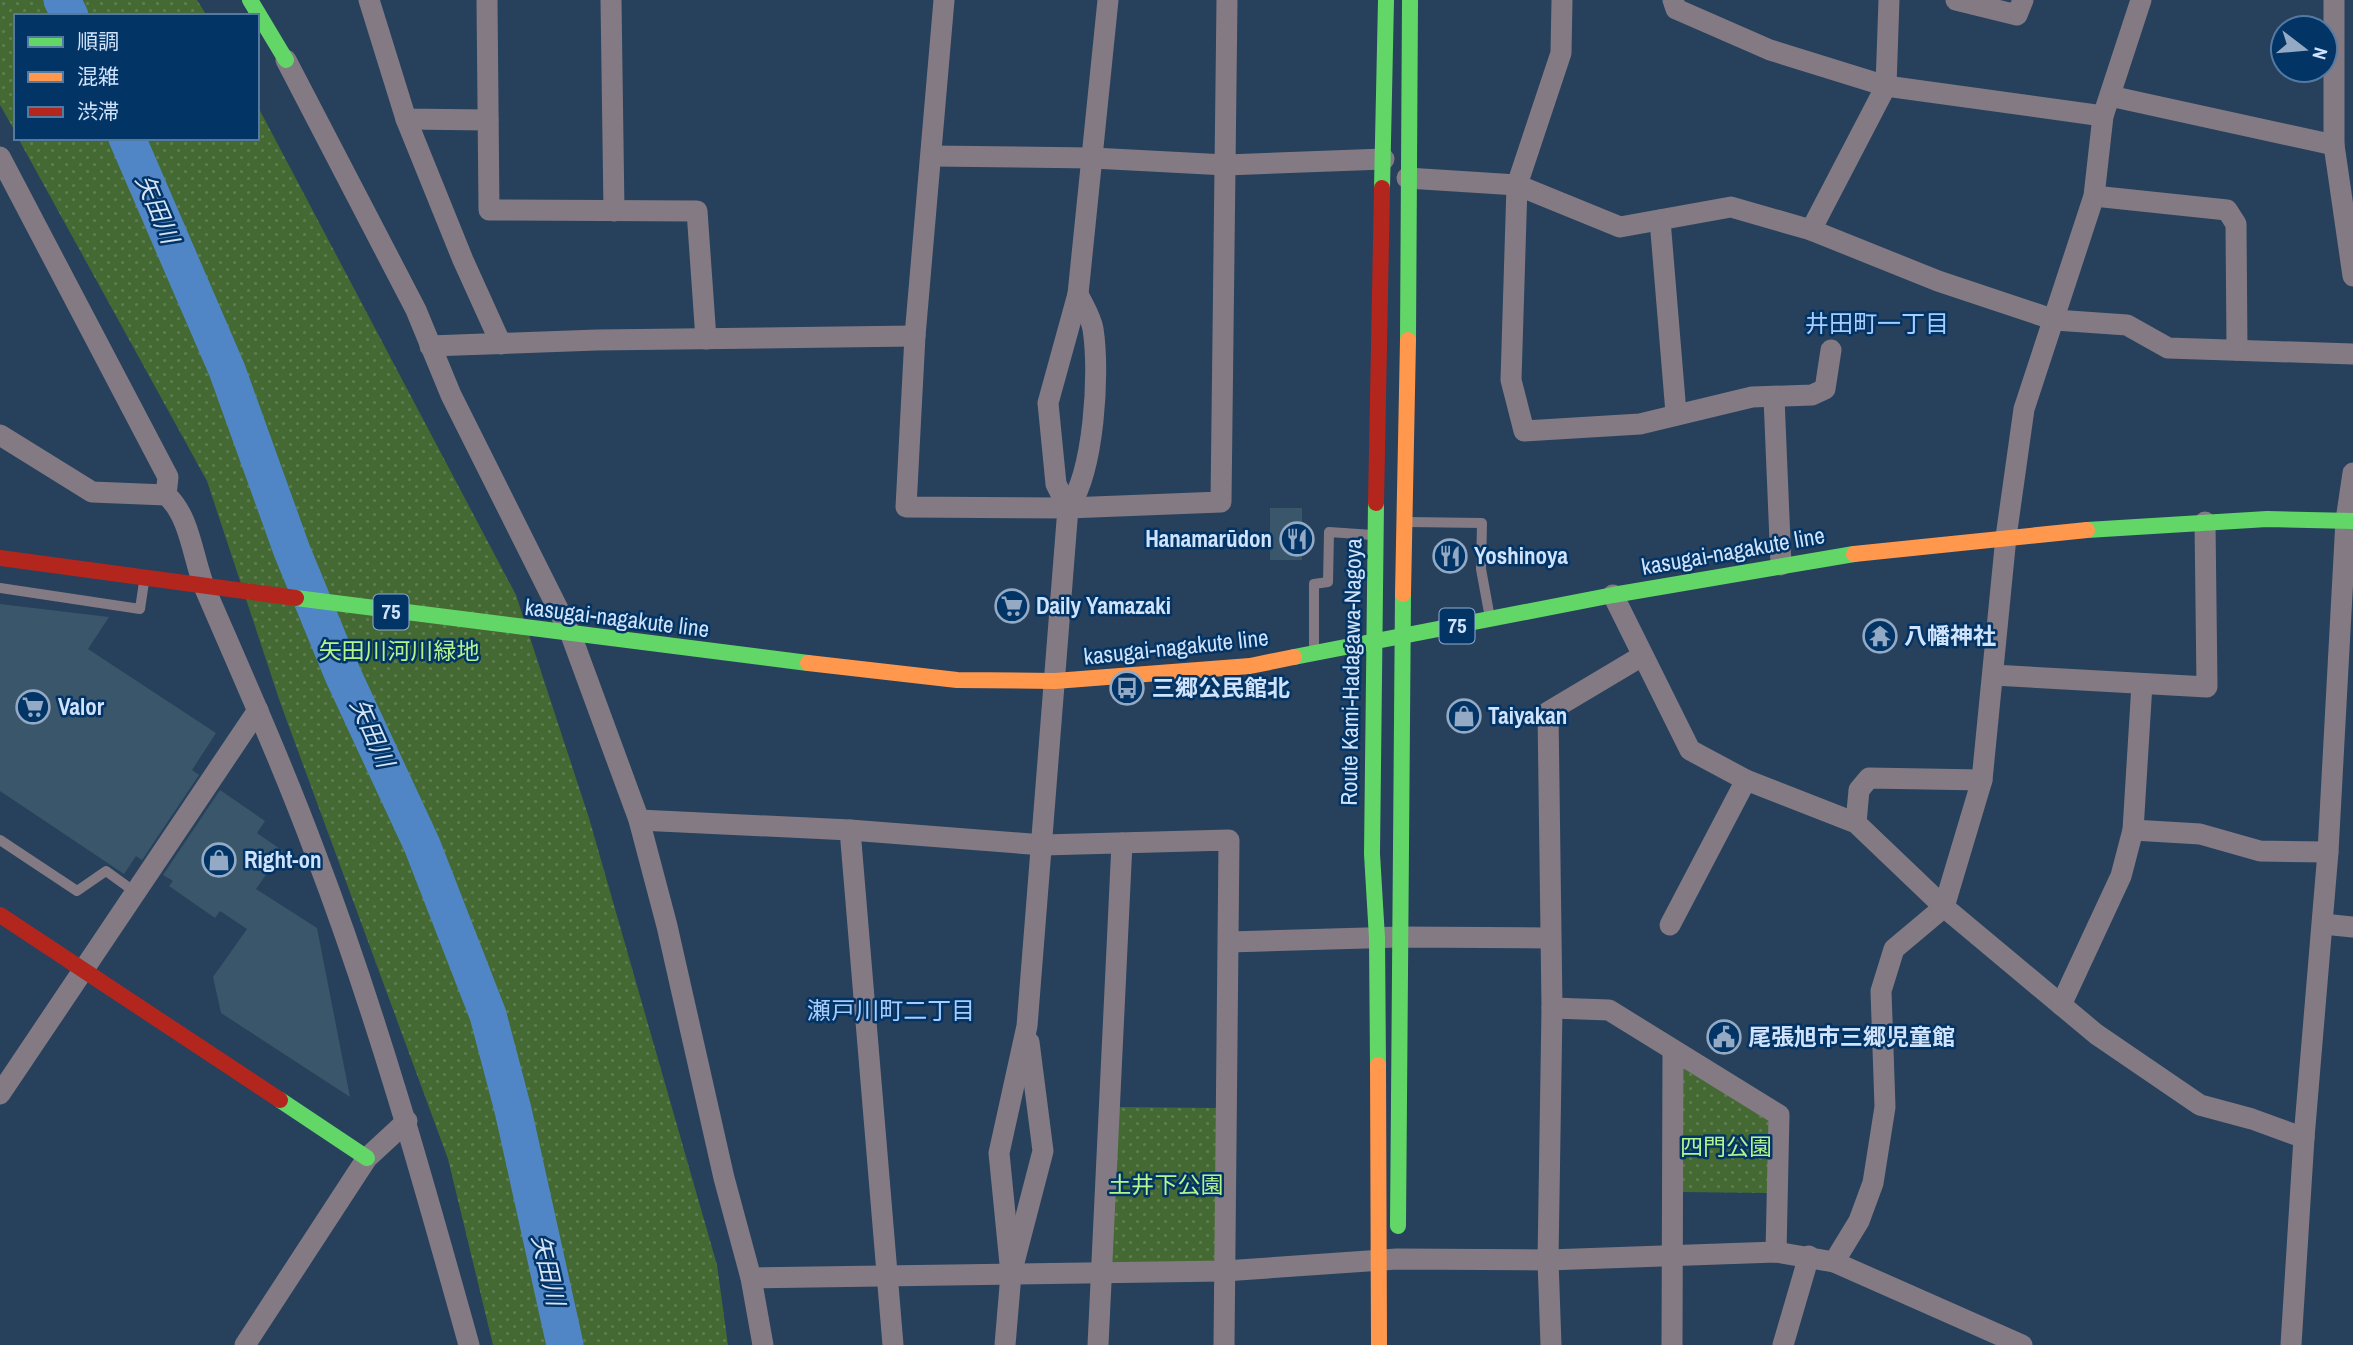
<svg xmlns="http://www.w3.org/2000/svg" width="2353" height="1345" font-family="'Archivo Narrow','Noto Sans JP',sans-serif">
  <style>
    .park { fill: url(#park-dots) }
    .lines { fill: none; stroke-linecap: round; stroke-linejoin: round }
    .river { stroke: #5186c6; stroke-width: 37 }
    .building { fill: #3a566a }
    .lane { stroke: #837a83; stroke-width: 10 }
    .street { stroke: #837a83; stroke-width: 21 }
    .fast { stroke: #63d668; stroke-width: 16 }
    .slow { stroke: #ff974d; stroke-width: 16 }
    .jam { stroke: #b3261e; stroke-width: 16 }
    .labels { text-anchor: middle; stroke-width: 5; stroke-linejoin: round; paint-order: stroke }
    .shield { fill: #033466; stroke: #92aecf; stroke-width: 2 }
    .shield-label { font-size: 21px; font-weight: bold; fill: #cfe3fc }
    .poi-label { font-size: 23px; font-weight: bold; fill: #cfe3fc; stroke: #033466; text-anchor: start }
    .street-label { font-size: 23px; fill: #cfe3fc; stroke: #033466 }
    .park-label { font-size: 23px; fill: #b3f48c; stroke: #033466 }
    .water-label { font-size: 24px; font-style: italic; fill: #d6e4f7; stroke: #033466 }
    .neighbourhood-label { font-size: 24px; fill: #a6cdfe; stroke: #033466 }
  </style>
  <defs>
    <pattern id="park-dots" width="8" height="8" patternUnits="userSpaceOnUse" patternTransform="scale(1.75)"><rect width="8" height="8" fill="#446933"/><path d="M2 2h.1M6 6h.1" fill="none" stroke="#5e7e51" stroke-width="1.8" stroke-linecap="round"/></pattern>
  </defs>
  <rect width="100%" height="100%" fill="#27405c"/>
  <g class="park">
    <polygon points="0,0 197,0 207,16 16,16 16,133 0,105"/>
    <polygon points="257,105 516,595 589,818 717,1265 728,1345 493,1345 448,1159 280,702 207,481 18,138 257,138"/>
    <polygon points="1681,1063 1773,1119 1769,1193 1681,1192"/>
    <polygon points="1116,1107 1221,1108 1216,1262 1110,1263"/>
  </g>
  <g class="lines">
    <g class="river">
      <polyline points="62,0 70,16"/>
      <polyline points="127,138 227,370 292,551 343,675 422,845 488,1015 513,1110 565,1345"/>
    </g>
  </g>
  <g class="building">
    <rect x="1270" y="508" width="32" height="52"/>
    <polygon points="1434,546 1465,546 1466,566 1434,566"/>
    <polygon points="0,604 109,617 88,649 216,733 192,770 199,775 142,860 136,856 124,874 0,791"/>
    <polygon points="220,790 265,821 257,833 283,851 256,889 317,928 350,1097 221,1013 213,977 247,929 220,911 215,918 169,886 173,881 163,875"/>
  </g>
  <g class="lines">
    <g class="lane">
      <polyline points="1408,522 1482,523 1481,569 1490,618"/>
      <polyline points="0,588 140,609 144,582"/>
      <polyline points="1314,652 1314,584 1328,582 1329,532 1373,535"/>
      <polyline points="0,840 77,891 106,871 135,892"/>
    </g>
    <g class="street">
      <polyline points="369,0 406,119 488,120"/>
      <polyline points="487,0 489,210 697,211 706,339"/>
      <polyline points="611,0 614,211"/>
      <polyline points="944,0 915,336 906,507 1068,508 1221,502 1227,0"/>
      <polyline points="1562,0 1561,53 1517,185 1511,380 1524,431 1640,424 1752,397 1812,395 1825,389 1831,350"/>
      <polyline points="1673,0 1676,9 1770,50 1886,86 2103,116"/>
      <polyline points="1956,0 2017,15 2023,0"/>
      <polyline points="2334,0 2334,145 2353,276"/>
      <polyline points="286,60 416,310 451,395 571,635 639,820 667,926 724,1178 751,1278 763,1345"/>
      <polyline points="2110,96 2334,145"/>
      <polyline points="406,119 463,260 501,344"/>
      <polyline points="932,156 1093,158 1226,165 1384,159"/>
      <path d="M0,157L168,477L166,495C191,516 193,562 206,591C244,679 283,766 316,855C377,1015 423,1180 469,1345"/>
      <polyline points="1407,178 1517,185 1620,227 1731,207 1811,230 1938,281 2055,320 2127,325 2168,348 2353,354"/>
      <polyline points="2094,196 2227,210 2236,224 2237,350"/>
      <polyline points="1660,220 1676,413"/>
      <polyline points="1811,230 1886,86 1889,0"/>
      <polyline points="430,346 597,340 915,336"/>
      <polyline points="1774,398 1781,565"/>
      <polyline points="0,435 92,492 166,495"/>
      <path d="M1068,508C1094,473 1100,373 1093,329C1091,317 1083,305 1078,294"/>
      <polyline points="1613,595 1690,750 1746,780 1856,823 1944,907 2096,1034 2200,1105 2252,1119 2304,1138"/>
      <polyline points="1993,675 2207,687 2205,522"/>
      <polyline points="639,820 850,830 1043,845 1229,840 1224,1345"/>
      <polyline points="1856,823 1859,790 1869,778 1982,780"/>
      <polyline points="850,830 893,1345"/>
      <polyline points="2133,830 2200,834 2260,851 2328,852"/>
      <polyline points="2323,924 2353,927"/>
      <polyline points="1670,925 1746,780"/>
      <polyline points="1229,942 1400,937 1549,938"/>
      <polyline points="2061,1005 2121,876 2133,830 2142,684"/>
      <polyline points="1552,1008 1609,1010 1779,1115 1776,1252"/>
      <polyline points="0,1094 258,710"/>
      <polyline points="1834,1262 1859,1221 1873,1183 1885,1107 1881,991 1894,949 1944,907 1982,780 2006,537 2024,409 2094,196 2103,116 2141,0"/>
      <polyline points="1011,1274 999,1153 1027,1026 1068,508 1056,484 1048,403 1078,294 1108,0"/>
      <polyline points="751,1278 1224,1271 1397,1259 1548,1260 1776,1252 1834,1262 2022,1345"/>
      <polyline points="245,1345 367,1158 407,1121"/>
      <polyline points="1005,1345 1011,1274 1043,1151 1029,1042"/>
      <polyline points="1098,1345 1122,843"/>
      <polyline points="1551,1345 1548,1260 1552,1008 1548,712 1642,656"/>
      <polyline points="1672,1345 1673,1050"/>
      <polyline points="1783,1345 1809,1256"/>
      <polyline points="2291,1345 2304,1138 2328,852 2346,520 2353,473"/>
    </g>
    <g class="fast">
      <polyline points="250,0 286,60"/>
      <polyline points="1382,188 1386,0"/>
      <polyline points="1408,340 1410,0"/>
      <polyline points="1376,503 1372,854 1377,938 1378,1065"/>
      <polyline points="2087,530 2267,519 2353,521"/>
      <polyline points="296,598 808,663"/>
      <polyline points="1294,657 1613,595 1854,554"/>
      <polyline points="280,1100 367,1158"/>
      <polyline points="1398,1226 1403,594"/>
    </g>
    <g class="slow">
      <polyline points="1854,554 2087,530"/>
      <polyline points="1403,594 1408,340"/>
      <polyline points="808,663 957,680 1055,681 1250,666 1294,657"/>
      <polyline points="1378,1065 1379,1345"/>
    </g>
    <g class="jam">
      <polyline points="1376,503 1382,188"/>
      <polyline points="0,558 296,598"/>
      <polyline points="0,915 280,1100"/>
    </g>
  </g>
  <defs>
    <symbol id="restaurant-ring" viewBox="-11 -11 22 22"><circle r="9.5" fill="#033466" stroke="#94aac4" stroke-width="1.5"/><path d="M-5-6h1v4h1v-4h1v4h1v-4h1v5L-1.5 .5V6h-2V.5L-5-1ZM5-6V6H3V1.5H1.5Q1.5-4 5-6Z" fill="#94aac4"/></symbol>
    <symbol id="supermarket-ring" viewBox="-11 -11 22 22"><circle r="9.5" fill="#033466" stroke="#94aac4" stroke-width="1.5"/><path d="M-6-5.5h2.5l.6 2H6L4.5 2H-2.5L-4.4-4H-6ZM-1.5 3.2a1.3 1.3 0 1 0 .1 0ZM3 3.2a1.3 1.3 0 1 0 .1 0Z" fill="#94aac4"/></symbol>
    <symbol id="temple-ring" viewBox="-11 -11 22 22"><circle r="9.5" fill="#033466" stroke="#94aac4" stroke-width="1.5"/><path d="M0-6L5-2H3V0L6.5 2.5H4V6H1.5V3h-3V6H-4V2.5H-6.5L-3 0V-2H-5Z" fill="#94aac4"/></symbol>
    <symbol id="bus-ring" viewBox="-11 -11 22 22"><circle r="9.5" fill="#033466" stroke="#94aac4" stroke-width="1.5"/><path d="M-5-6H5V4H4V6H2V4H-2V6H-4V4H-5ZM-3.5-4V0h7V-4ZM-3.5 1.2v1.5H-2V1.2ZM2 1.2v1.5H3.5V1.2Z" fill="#94aac4"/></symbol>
    <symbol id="shop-ring" viewBox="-11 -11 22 22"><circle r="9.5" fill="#033466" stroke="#94aac4" stroke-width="1.5"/><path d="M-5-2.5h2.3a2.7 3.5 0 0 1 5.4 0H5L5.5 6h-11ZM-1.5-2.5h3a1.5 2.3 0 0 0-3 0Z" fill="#94aac4"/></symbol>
    <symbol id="civic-ring" viewBox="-11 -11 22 22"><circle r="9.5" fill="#033466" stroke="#94aac4" stroke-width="1.5"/><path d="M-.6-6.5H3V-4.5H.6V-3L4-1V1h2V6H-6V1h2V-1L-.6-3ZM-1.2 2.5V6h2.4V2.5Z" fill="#94aac4"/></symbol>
  </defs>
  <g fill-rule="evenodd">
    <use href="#restaurant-ring" x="1278" y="520" width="38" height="38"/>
    <use href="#restaurant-ring" x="1431" y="537" width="38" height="38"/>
    <use href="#supermarket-ring" x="993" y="587" width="38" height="38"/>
    <use href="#temple-ring" x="1861" y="617" width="38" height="38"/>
    <use href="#bus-ring" x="1108" y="669" width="38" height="38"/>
    <use href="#supermarket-ring" x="14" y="688" width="38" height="38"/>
    <use href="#shop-ring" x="1445" y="697" width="38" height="38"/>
    <use href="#shop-ring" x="200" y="841" width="38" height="38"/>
    <use href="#civic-ring" x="1705" y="1018" width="38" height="38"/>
  </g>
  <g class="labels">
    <g class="shield">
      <rect x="373.5" y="594.5" width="35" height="35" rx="5"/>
      <rect x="1439.5" y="608.5" width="35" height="35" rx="5"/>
    </g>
    <g class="shield-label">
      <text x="391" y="619">75</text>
      <text x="1457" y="633">75</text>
    </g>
    <g class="poi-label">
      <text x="1272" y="547" text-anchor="end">Hanamarūdon</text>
      <text x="1474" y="564">Yoshinoya</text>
      <text x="1036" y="614">Daily Yamazaki</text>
      <text x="1904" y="644">八幡神社</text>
      <text x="1152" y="696">三郷公民館北</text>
      <text x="58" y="715">Valor</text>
      <text x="1488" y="724">Taiyakan</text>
      <text x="244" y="868">Right-on</text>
      <text x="1748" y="1045">尾張旭市三郷児童館</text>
    </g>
    <g class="street-label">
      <text transform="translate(1733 551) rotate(-10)" y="8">kasugai-nagakute line</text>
      <text transform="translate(617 618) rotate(7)" y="8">kasugai-nagakute line</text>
      <text transform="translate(1176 647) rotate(-6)" y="8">kasugai-nagakute line</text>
      <text transform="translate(1351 672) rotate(-89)" y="8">Route Kami-Hadagawa-Nagoya</text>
    </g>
    <g class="park-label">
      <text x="399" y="659">矢田川河川緑地</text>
      <text x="1726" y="1155">四門公園</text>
      <text x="1166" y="1193">土井下公園</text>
    </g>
    <g class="water-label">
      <text transform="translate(157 209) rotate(67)" y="8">矢田川</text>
      <text transform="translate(372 733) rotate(66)" y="8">矢田川</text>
      <text transform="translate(548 1270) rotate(77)" y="8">矢田川</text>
    </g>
    <g class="neighbourhood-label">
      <text x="1877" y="332">井田町一丁目</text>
      <text x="891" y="1019">瀬戸川町二丁目</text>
    </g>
  </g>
  <rect x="14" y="14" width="245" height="126" fill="#033466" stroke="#557aa2" stroke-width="2"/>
  <rect x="28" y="37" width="35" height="10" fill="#63d668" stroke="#557aa2" stroke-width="2"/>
  <text x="77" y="49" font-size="21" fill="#cfe3fc">順調</text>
  <rect x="28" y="72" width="35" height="10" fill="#ff974d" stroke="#557aa2" stroke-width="2"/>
  <text x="77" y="84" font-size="21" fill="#cfe3fc">混雑</text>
  <rect x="28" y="107" width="35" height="10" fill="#b3261e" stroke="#557aa2" stroke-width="2"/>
  <text x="77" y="119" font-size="21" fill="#cfe3fc">渋滞</text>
  <g transform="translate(2304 49) rotate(106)"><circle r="33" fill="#033466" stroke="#557aa2" stroke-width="2"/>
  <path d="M0-5L12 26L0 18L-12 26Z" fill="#94aac4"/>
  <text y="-10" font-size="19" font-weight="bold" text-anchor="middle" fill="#cfe3fc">N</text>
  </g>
</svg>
